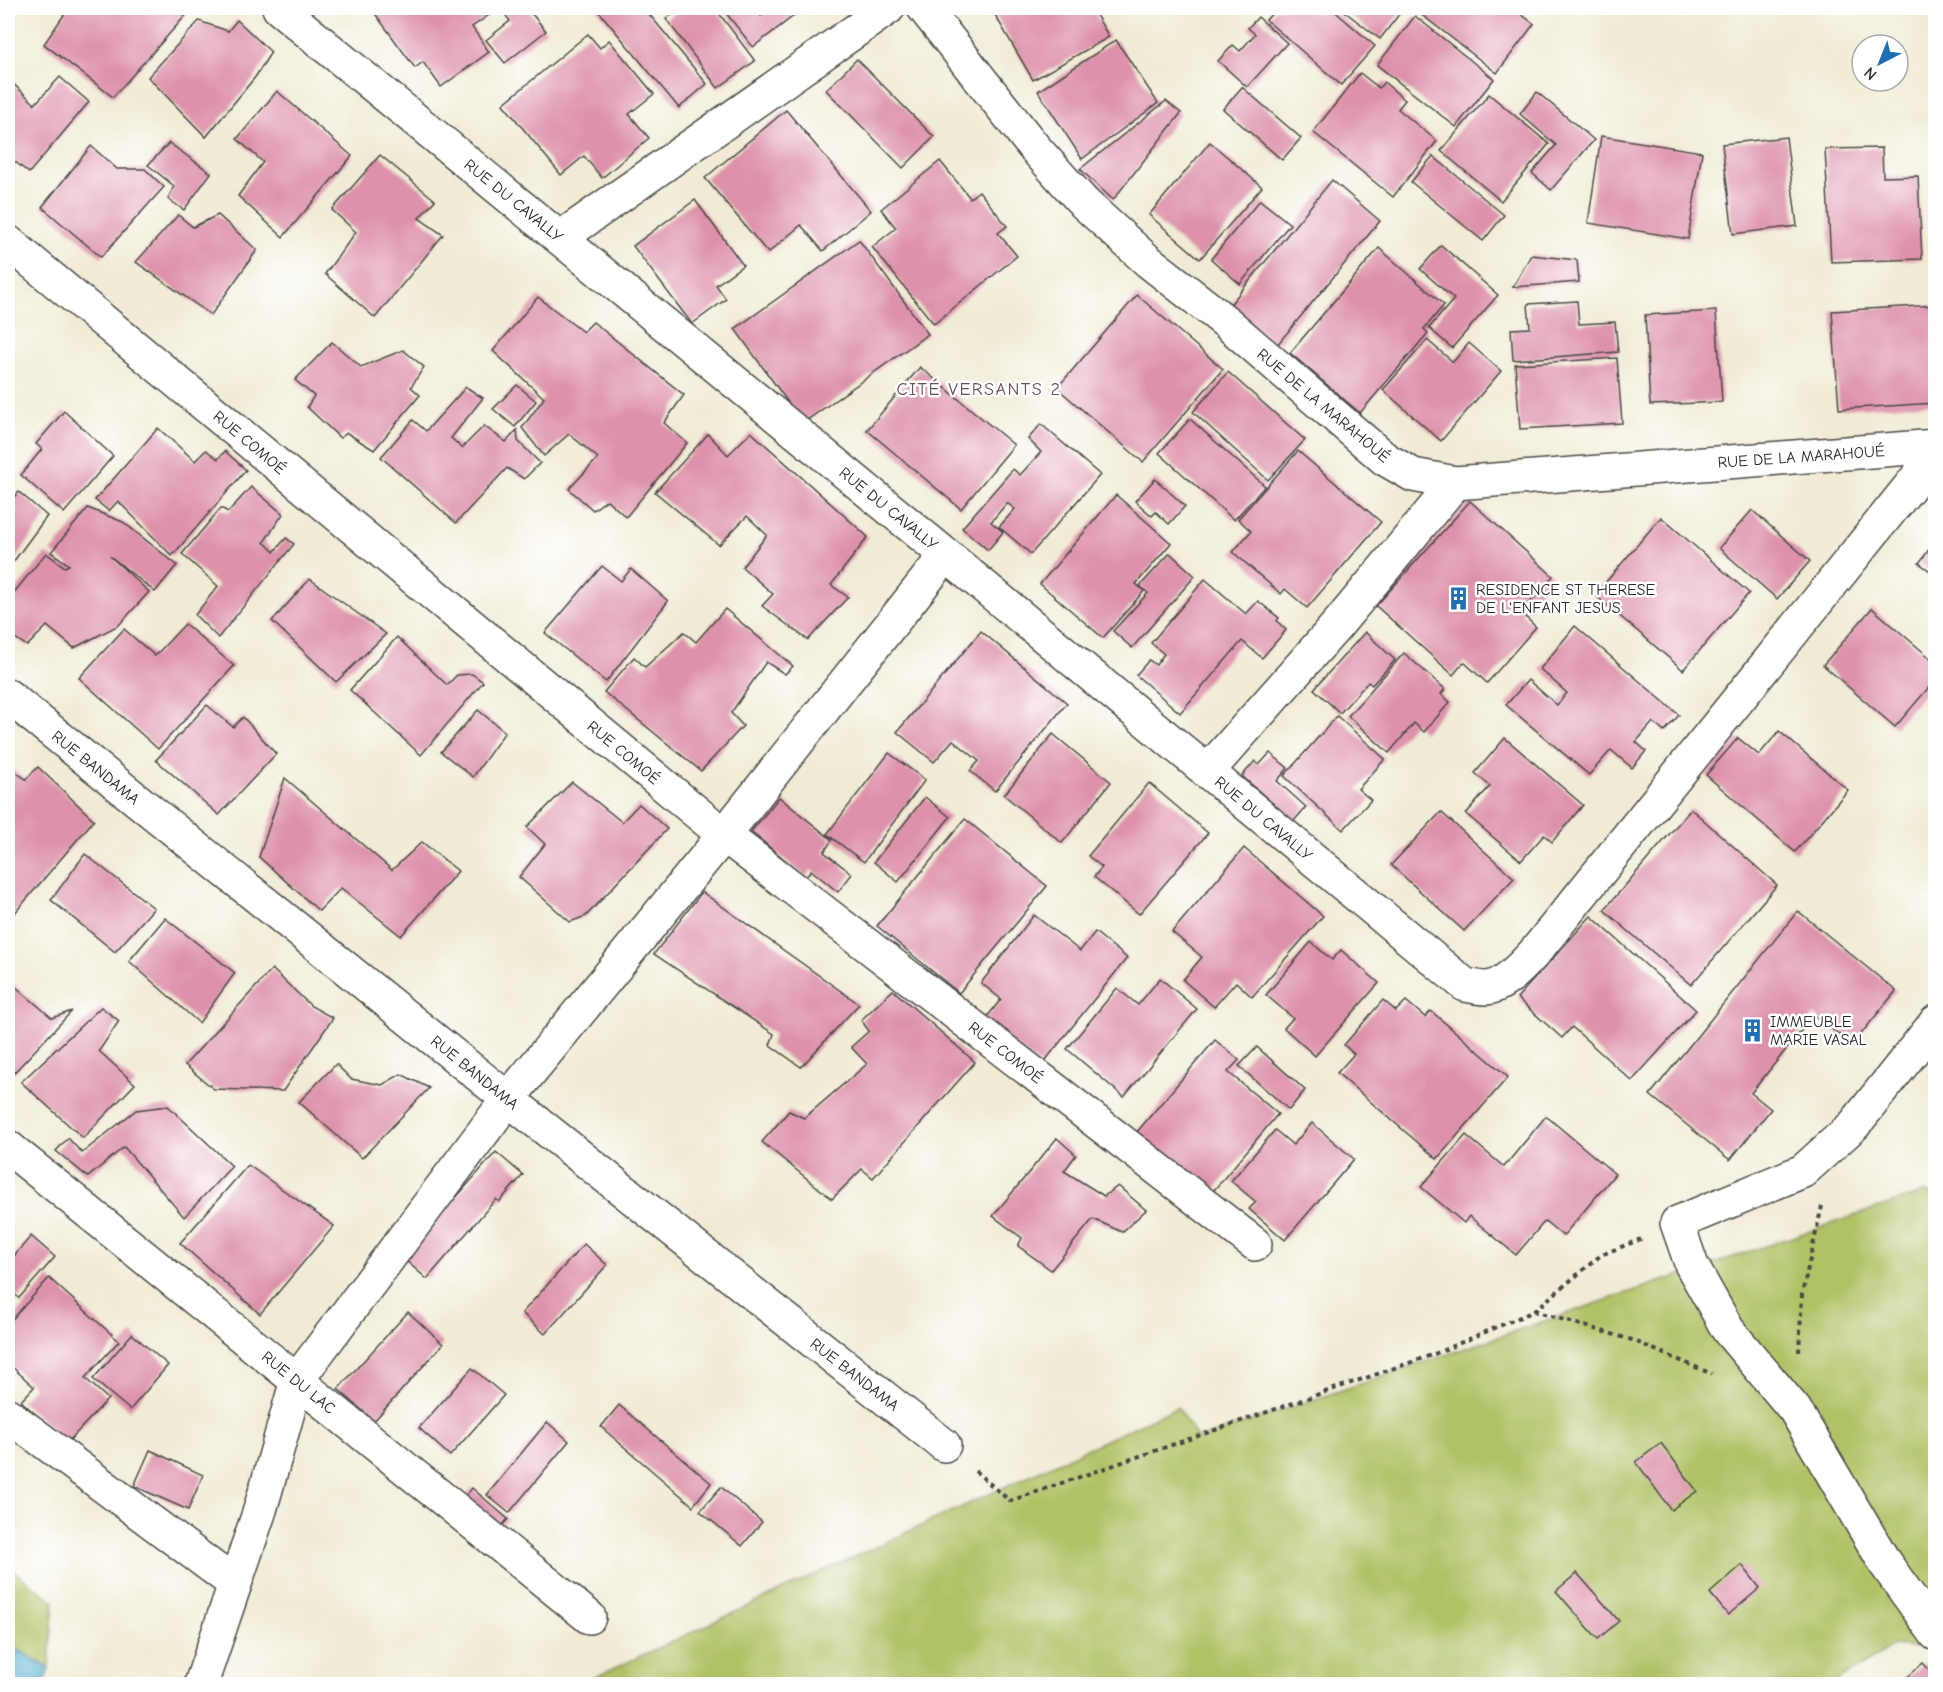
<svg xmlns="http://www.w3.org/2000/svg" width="1943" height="1692" font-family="'Comic Neue',sans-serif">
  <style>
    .green { fill: #b0c266; stroke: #6e7648; stroke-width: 1.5 }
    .water { fill: #50acce; stroke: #3e6c7c; stroke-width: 1.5 }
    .building { fill: #dd91aa }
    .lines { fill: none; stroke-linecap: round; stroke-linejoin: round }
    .minor-casing { stroke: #494844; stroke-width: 36 }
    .path { stroke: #494844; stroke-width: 4; stroke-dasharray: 4.5 4.5; stroke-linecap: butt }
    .minor { stroke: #fff; stroke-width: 33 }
    .labels { text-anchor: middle; stroke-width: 5; stroke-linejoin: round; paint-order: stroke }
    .street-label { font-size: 16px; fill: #2b2b2b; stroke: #fff }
    .poi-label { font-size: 16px; fill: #2b2b2b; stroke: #fff; text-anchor: start }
    .neighbourhood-label { font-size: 18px; letter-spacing: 1.5px; fill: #694f57; stroke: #fff }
  </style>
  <rect width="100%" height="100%" fill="#fff"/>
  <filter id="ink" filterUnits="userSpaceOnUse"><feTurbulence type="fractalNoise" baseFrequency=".0167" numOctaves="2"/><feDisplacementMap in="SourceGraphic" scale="12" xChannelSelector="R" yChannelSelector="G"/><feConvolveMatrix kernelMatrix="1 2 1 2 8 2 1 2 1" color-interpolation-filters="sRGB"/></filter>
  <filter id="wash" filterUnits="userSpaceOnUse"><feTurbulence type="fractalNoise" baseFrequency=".008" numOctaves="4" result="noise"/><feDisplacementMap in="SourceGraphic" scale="24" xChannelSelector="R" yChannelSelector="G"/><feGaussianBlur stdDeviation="1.35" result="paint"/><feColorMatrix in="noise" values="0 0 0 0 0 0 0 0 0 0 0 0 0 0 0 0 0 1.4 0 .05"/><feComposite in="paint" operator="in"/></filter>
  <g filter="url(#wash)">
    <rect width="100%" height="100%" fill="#f0ebd4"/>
    <g class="green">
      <polygon points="1924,1192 1935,1195 1935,1649 1893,1646 1832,1684 591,1684 593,1678 1177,1407 1198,1439"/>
      <polygon points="8,1567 54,1601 49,1668 8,1644"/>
    </g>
    <polygon class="water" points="8,1644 49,1668 44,1684 8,1684"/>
    <g id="blocks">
      <g class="building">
        <polygon points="66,8 182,8 187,14 113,97 44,44 68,9"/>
        <polygon points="371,8 499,8 472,27 489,52 441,87 423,62 415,68"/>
        <polygon points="503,8 527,8 546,31 505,63 486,40 510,21 501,9"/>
        <polygon points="596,8 644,8 707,84 679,108"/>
        <polygon points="681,8 715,8 755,61 718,88 666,19"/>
        <polygon points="722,8 754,8 761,16 773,8 804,8 753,47"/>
        <polygon points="991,8 1092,8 1109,37 1033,80"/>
        <polygon points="1277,8 1331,8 1375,46 1341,85 1266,20"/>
        <polygon points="1340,8 1404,8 1380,39"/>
        <polygon points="1413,8 1513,8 1534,24 1497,73"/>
        <polygon points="1415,16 1494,79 1456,127 1377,65"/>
        <polygon points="1258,17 1287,43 1247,87 1218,61 1233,45 1240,51 1255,34 1248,28"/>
        <polygon points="237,20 271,52 256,76 206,137 148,77 199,21 228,31"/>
        <polygon points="588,34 600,48 609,40 654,94 629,114 649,138 602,178 584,156 561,175 503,104"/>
        <polygon points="1116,40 1158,103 1082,159 1038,91"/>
        <polygon points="857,59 934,137 903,168 826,90"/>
        <polygon points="1360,73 1379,88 1384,82 1405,100 1398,109 1437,141 1393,197 1313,132"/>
        <polygon points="60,77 89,102 29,173 8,156 8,79 35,104"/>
        <polygon points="1242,87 1301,138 1282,160 1223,109"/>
        <polygon points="277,91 352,156 283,237 238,196 263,162 237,139"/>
        <polygon points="1537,92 1594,140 1551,190 1532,173 1556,145 1520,114"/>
        <polygon points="1489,94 1549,144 1501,201 1441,151"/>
        <polygon points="1166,101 1181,113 1113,200 1080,169"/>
        <polygon points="786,110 871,211 823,251 801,225 768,253 705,178"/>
        <polygon points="1601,136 1702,152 1688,239 1588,223"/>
        <polygon points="1786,137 1797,226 1733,234 1722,144"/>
        <polygon points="1210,142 1262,187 1200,259 1149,215"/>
        <polygon points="169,143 211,173 184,210 168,199 174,186 148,165"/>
        <polygon points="91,146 117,169 145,169 164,187 101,257 42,207"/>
        <polygon points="1882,148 1883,177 1918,176 1922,259 1831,262 1825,149"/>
        <polygon points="380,155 435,200 419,218 443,235 375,318 325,274 356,232 332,210"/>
        <polygon points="1433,156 1504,215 1483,241 1411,182"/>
        <polygon points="940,161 970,198 979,191 1007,226 998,233 1017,256 934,324 872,247 896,228 881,209"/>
        <polygon points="1332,180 1380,221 1277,345 1229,306"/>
        <polygon points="695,200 743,265 716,285 726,299 692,324 633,246"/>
        <polygon points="1260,200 1290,224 1240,284 1211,259"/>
        <polygon points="178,215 193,227 218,215 257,250 211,315 136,262"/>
        <polygon points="859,240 928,334 803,423 735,329"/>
        <polygon points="1441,245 1498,295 1452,348 1429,328 1454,299 1420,269"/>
        <polygon points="1379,248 1444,305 1424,329 1428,333 1360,413 1290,353"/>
        <polygon points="1531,255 1577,260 1579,282 1513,287"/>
        <polygon points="1137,295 1223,369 1143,462 1057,388"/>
        <polygon points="538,297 583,332 593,322 684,395 664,423 687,443 626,517 607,500 593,510 569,489 598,458 569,434 544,456 522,428 544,398 493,351"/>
        <polygon points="1577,301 1579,324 1615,322 1618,352 1513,360 1511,329 1530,328 1528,304"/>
        <polygon points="1936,305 1936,403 1839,409 1832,311"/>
        <polygon points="1716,311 1722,402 1650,405 1645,315"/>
        <polygon points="1427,340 1453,362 1469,343 1501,371 1441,441 1383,390"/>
        <polygon points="332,342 361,367 403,350 424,367 411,387 420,395 374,450 347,433 340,438 307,407 314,396 295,380"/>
        <polygon points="1617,358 1622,423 1520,429 1515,364"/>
        <polygon points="920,367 1014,445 961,509 867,430"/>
        <polygon points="1228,372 1305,440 1268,480 1193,412"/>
        <polygon points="517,385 536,401 515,427 493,409"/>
        <polygon points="466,387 483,398 451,438 462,448 484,426 506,442 517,430 518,441 540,463 524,479 507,468 456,523 381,457 413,420 426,431"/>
        <polygon points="64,411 113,456 64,513 21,475 42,449 36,444"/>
        <polygon points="1190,419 1265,486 1234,520 1159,453"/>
        <polygon points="1041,424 1100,475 1031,554 999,527 1015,509 1007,503 991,522 1003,532 988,550 962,528 1013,469 1020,475 1041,452 1028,439"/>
        <polygon points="158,428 195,461 206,450 218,459 225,451 246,470 172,556 118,501 109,511 95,500"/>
        <polygon points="751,432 868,537 831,585 848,597 808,640 762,606 773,594 742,567 767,535 747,516 719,545 655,492 708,434 728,455"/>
        <polygon points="1298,451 1381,522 1307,608 1285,589 1281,594 1233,552 1251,531 1238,519"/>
        <polygon points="1155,479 1185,506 1169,524 1156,512 1152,516 1135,501"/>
        <polygon points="251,487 283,514 264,542 274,552 286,538 294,544 218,638 195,615 218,586 182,554 221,508 228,512"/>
        <polygon points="19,492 47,516 8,569 8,503"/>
        <polygon points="1116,495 1171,543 1136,584 1144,591 1103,638 1040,584"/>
        <polygon points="1470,501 1553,576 1521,613 1536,627 1487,683 1464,662 1453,675 1376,606"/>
        <polygon points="88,508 123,522 177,565 155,592 110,556 149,592 119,625 74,648 47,626 27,646 8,633 8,600 46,553 65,567 69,565 51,552"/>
        <polygon points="1752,510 1810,561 1777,599 1719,548"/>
        <polygon points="1661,517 1749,593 1683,670 1595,595"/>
        <polygon points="1936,540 1936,575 1919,563"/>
        <polygon points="1170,553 1195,576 1132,648 1113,631 1148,593 1140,586"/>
        <polygon points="602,566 621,581 631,569 668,601 606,682 545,633"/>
        <polygon points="310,579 386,634 336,682 272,621"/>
        <polygon points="1205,579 1246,614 1258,601 1279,618 1277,621 1286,630 1262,658 1242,641 1180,713 1136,675 1149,660 1156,665 1164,654 1151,643"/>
        <polygon points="1872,608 1936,663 1936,679 1895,727 1823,665"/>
        <polygon points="725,609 793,666 785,674 766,662 731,713 743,726 701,771 604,692 634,657 645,667 684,632 696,642"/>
        <polygon points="185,624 234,666 158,749 79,678 124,629 155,656"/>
        <polygon points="1575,626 1679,715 1664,732 1653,722 1636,742 1646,751 1632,768 1611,750 1589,775 1506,705 1528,680 1557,705 1567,693 1540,669"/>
        <polygon points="981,631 1067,703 995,791 970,771 979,761 953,740 934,762 897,732"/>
        <polygon points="1365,632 1395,660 1372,685 1368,682 1340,713 1314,689"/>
        <polygon points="397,637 447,685 457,675 472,674 483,682 421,755 350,690"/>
        <polygon points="1404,653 1445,689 1441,694 1450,702 1424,732 1414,723 1389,753 1348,716"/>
        <polygon points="207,705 233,727 243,717 276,754 219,815 156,760"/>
        <polygon points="478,710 505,732 473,777 441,752"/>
        <polygon points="1337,716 1385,759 1358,789 1371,800 1343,830 1284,776"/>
        <polygon points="1779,731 1848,790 1795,852 1706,775 1738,738 1759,755"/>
        <polygon points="1053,734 1111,782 1062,843 1004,795"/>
        <polygon points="1505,738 1583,805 1552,842 1544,835 1521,861 1466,814 1490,786 1475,773"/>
        <polygon points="889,753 925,780 864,862 827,834"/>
        <polygon points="1270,753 1288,768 1277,781 1306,807 1293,822 1242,776 1255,761 1259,765"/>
        <polygon points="8,767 26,779 38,767 94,820 8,921"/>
        <polygon points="285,778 392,870 422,842 458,871 401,936 341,888 319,911 259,857"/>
        <polygon points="572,782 622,822 639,804 667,829 586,916 570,922 519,877 545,844 527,827"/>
        <polygon points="1149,783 1208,833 1139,914 1094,877 1102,867 1088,856"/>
        <polygon points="779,797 832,840 824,852 852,874 838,892 811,870 806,877 751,832"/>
        <polygon points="925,797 950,817 898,882 874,862"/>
        <polygon points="1691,809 1777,885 1691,985 1604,910"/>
        <polygon points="1441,812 1514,878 1464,931 1391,865"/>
        <polygon points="965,819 1047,886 959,993 877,926"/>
        <polygon points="1244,848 1323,916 1252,997 1236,982 1214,1007 1183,980 1202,957 1172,932"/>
        <polygon points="85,854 154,908 115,952 51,900"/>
        <polygon points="702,892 859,1004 801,1067 770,1045 774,1034 654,954"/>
        <polygon points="1798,911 1896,991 1852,1045 1814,1015 1751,1093 1771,1109 1730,1160 1650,1095"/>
        <polygon points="1034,915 1080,951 1095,932 1127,958 1041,1066 984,1021 1001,999 981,983"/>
        <polygon points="1591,916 1696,1010 1632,1081 1572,1027 1562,1038 1517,998"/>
        <polygon points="165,918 235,973 199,1023 129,961"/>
        <polygon points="1311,942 1332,960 1341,950 1379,983 1315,1056 1284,1028 1293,1018 1266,995"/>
        <polygon points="272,969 311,1006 333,1018 283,1091 214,1089 185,1065"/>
        <polygon points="1160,978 1197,1009 1124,1097 1067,1049 1117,988 1138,1005"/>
        <polygon points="8,980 52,1018 72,1011 8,1079"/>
        <polygon points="893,990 975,1062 873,1178 862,1169 832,1199 762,1142 789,1111 804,1118 867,1064 851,1047 869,1031 861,1020"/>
        <polygon points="1383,1000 1396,1011 1406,1001 1425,1017 1431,1011 1508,1077 1437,1159 1337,1073 1354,1054 1344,1045"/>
        <polygon points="101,1007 119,1021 99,1051 135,1084 83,1138 21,1082"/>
        <polygon points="1215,1040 1239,1060 1228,1072 1278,1114 1209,1196 1136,1133"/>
        <polygon points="1257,1047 1305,1090 1289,1110 1239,1066"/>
        <polygon points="336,1064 351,1079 382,1085 401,1074 429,1088 362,1158 299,1102"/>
        <polygon points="168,1106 232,1166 184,1217 124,1147 88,1177 56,1151 68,1138 82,1153 136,1110"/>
        <polygon points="1546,1116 1615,1174 1563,1236 1545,1221 1516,1255 1469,1216 1464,1223 1421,1187 1466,1135 1504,1167"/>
        <polygon points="1312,1123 1354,1159 1285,1240 1249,1209 1256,1202 1231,1181 1275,1130 1293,1145"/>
        <polygon points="1057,1138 1076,1155 1064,1171 1104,1196 1118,1186 1146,1210 1122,1232 1093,1219 1051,1270 1018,1246 1022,1238 993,1216"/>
        <polygon points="496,1152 523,1175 499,1202 496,1199 427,1279 403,1258"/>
        <polygon points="248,1165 334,1226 260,1314 180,1243"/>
        <polygon points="31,1236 55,1257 19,1298 13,1293 8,1300 8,1250 14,1256"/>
        <polygon points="584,1244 607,1265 545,1334 522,1313"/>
        <polygon points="49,1278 119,1341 85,1378 108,1399 67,1443 21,1401 34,1387 8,1363 8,1324"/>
        <polygon points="408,1312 443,1344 374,1421 338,1389"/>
        <polygon points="132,1334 168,1365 130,1410 93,1379"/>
        <polygon points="472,1368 504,1395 450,1456 419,1428"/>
        <polygon points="619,1405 711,1483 693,1506 601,1427"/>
        <polygon points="547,1422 569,1441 509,1513 487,1495"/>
        <polygon points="1661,1443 1697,1491 1671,1510 1636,1462"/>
        <polygon points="150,1450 203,1475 188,1510 134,1486"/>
        <polygon points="721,1487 762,1522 742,1546 700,1511"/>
        <polygon points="472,1488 508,1519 494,1535 458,1505"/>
        <polygon points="1742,1565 1760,1588 1728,1615 1710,1593"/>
        <polygon points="1577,1573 1619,1621 1598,1639 1556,1591"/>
        <polygon points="1923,1663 1936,1677 1936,1684 1900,1684"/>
      </g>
    </g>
  </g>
  <g filter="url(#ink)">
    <use href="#blocks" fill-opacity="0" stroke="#494844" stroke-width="1.5"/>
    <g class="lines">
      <defs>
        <g id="minor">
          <path d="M279,8L946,555L1465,985C1472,986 1479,988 1485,988C1503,988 1524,964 1535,952L1936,454"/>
          <polyline points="924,8 1033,146 1084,203 1148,261 1226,322 1385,459 1413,475 1455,483 1936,446"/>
          <polyline points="560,238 888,8"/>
          <polyline points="8,242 724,835 1255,1244"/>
          <polyline points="8,696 508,1099 944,1445"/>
          <polyline points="1207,772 1338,624 1455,483"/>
          <polyline points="1936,1022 1854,1125 1803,1171 1677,1223 1692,1266 1728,1330 1795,1410 1885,1563 1936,1634"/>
          <polyline points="8,1147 589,1617"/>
          <polyline points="8,1415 235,1584"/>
          <polyline points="201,1684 260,1510 297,1380 508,1099 724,835 946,555"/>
        </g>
      </defs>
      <use href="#minor" class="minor-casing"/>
      <g class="path">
        <polyline points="1534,1311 1601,1255 1641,1239"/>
        <polyline points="1799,1352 1802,1294 1822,1206"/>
        <polyline points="975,1471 1010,1501 1432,1355 1534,1311 1632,1340 1712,1374"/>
      </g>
      <use href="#minor" class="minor"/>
    </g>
  </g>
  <defs>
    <symbol id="building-bare" viewBox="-9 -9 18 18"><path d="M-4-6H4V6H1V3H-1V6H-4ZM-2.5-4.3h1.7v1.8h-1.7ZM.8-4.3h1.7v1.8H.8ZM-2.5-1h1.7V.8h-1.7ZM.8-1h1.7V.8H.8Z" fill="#1f6fb2" stroke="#fff" stroke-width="2.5" paint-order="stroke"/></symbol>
  </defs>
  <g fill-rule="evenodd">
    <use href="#building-bare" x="1442" y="582" width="33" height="33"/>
    <use href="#building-bare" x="1736" y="1014" width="33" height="33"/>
  </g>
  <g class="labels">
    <g class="street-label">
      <text transform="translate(514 200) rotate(39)" y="6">RUE DU CAVALLY</text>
      <text transform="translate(1324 405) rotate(40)" y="6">RUE DE LA MARAHOUÉ</text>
      <text transform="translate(250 442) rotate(40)" y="6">RUE COMOÉ</text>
      <text transform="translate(1801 456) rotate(-4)" y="6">RUE DE LA MARAHOUÉ</text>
      <text transform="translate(889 508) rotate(39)" y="6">RUE DU CAVALLY</text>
      <text transform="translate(624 752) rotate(40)" y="6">RUE COMOÉ</text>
      <text transform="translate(96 767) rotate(39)" y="6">RUE BANDAMA</text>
      <text transform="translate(1264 818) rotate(40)" y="6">RUE DU CAVALLY</text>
      <text transform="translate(1006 1052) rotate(38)" y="6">RUE COMOÉ</text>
      <text transform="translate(475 1072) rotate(39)" y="6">RUE BANDAMA</text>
      <text transform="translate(855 1374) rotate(38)" y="6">RUE BANDAMA</text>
      <text transform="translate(299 1382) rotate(39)" y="6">RUE DU LAC</text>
    </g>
    <g class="poi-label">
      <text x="1476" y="595">RESIDENCE ST THERESE<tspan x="1476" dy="18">DE L'ENFANT JESUS</tspan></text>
      <text x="1770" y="1027">IMMEUBLE<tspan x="1770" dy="18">MARIE VASAL</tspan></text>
    </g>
    <g class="neighbourhood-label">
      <text x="979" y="395">CITÉ VERSANTS 2</text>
    </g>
  </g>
  <rect width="1943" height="1692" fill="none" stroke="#fff" stroke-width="30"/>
  <g transform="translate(1880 63) rotate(222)"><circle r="28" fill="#ffffff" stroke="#aaaaaa" stroke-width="1.5"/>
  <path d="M0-4.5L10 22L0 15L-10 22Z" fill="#1f6fb2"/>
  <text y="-9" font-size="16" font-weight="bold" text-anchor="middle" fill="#2b2b2b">N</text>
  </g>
</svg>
